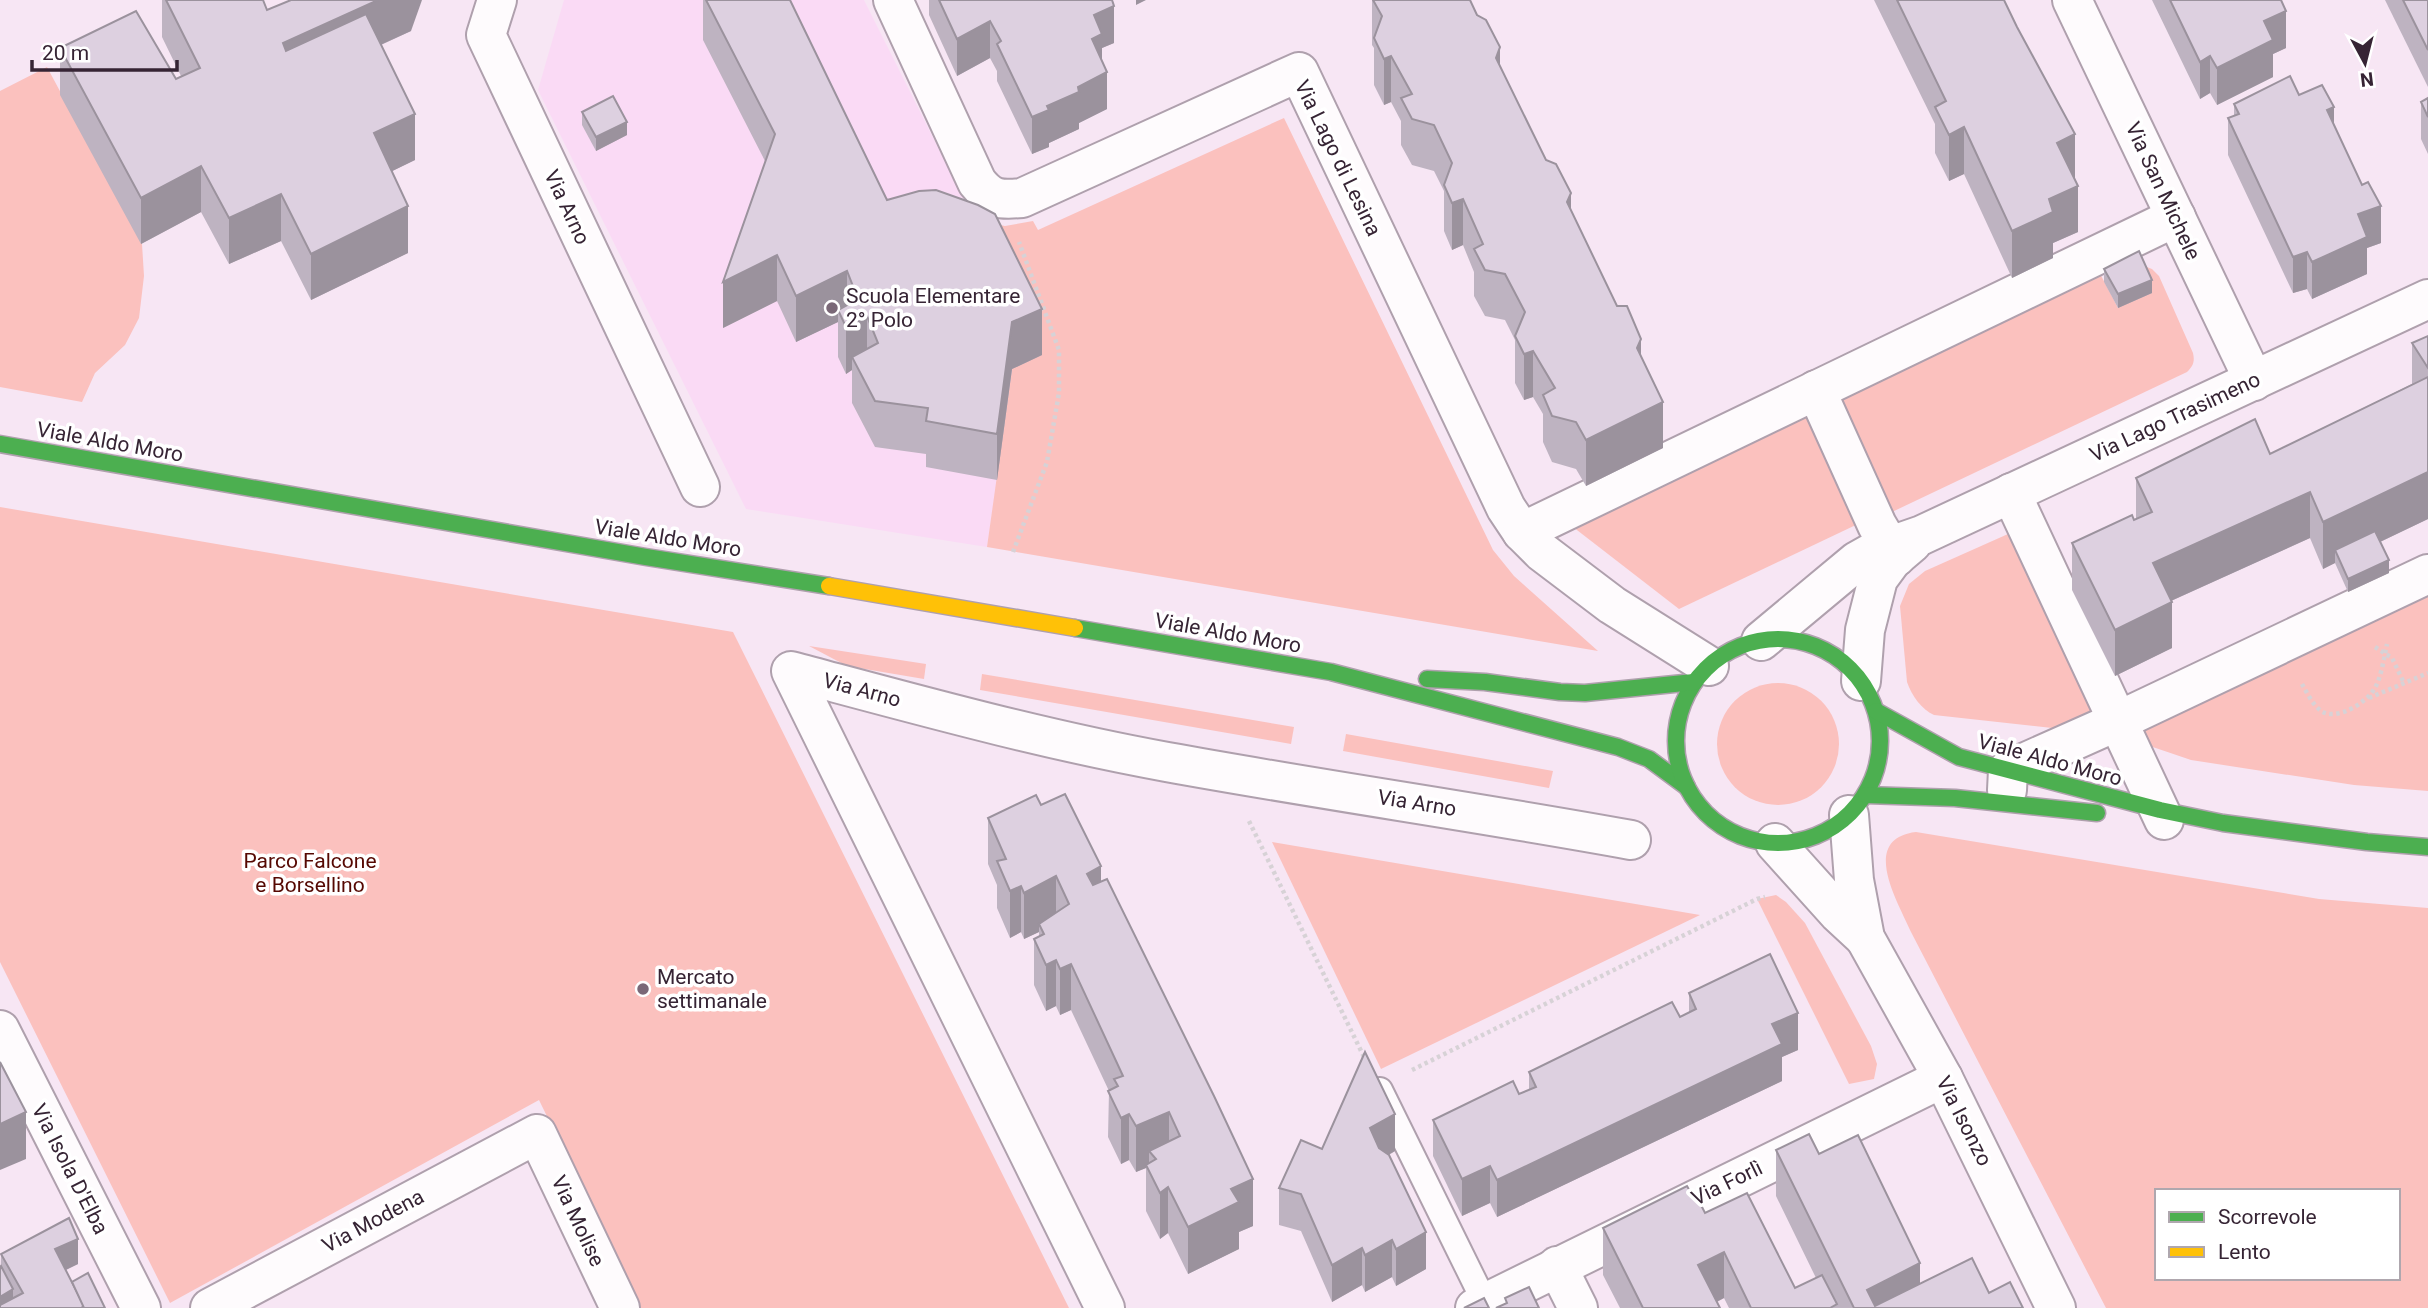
<svg xmlns="http://www.w3.org/2000/svg" width="2428" height="1308" font-family="Roboto,sans-serif">
  <style>
    .built { fill: #fadaf5 }
    .green { fill: #fbc1be; fill-rule: evenodd }
    .lines { fill: none; stroke-linecap: round; stroke-linejoin: round }
    .lane-casing { stroke: #afa0ad; stroke-width: 28 }
    .street-casing { stroke: #afa0ad; stroke-width: 42 }
    .fast-casing { stroke: #afa0ad; stroke-width: 19 }
    .slow-casing { stroke: #afa0ad; stroke-width: 19 }
    .path { stroke: #d7d2d6; stroke-width: 4.5; stroke-dasharray: 3.5 3.5; stroke-linecap: butt }
    .lane { stroke: #fefbfd; stroke-width: 24 }
    .street { stroke: #fefbfd; stroke-width: 38 }
    .fast { stroke: #4caf50; stroke-width: 16 }
    .slow { stroke: #ffc107; stroke-width: 16 }
    .wall { fill: #beb3c1 }
    .shaded-wall { fill: #9b929d }
    .building { fill: #ddd0e0; stroke: #9b929d; stroke-width: 2 }
    .poi-dot { fill: #7a6877; stroke: #fff; stroke-width: 2.5 }
    .labels { text-anchor: middle; stroke-width: 7; stroke-linejoin: round; paint-order: stroke }
    .street-label { font-size: 21px; fill: #362434; stroke: #fff }
    .poi-label { font-size: 21px; fill: #362434; stroke: #fff; text-anchor: start }
    .park-label { font-size: 21px; fill: #550802; stroke: #fff }
  </style>
  <rect width="100%" height="100%" fill="#f7e6f4"/>
  <polygon class="built" points="564,0 864,0 1042,355 997,480 987,547 746,509 538,90"/>
  <g class="green">
    <polygon points="47,67 142,244 144,276 139,318 125,345 95,373 82,402 0,387 0,91"/>
    <polygon points="1284,118 1493,550 1514,576 1598,651 987,547 1012,369 991,223 1005,226 1033,221 1038,230"/>
    <path d="M2095,264L2118,308L2139,264L2152,269L2159,276L2193,353C2195,362 2193,366 2187,372L1892,512L1835,390Z"/>
    <polygon points="1803,405 1860,523 1679,609 1564,520"/>
    <polygon points="0,507 733,632 1069,1308 641,1308 539,1100 170,1303 0,962"/>
    <path d="M2017,530L2105,716L2070,730L1934,715C1921,709 1912,696 1907,682L1900,606L1909,584L1925,571Z"/>
    <polygon points="2428,585 2428,791 2354,785 2191,760 2141,743 2135,722"/>
    <polygon points="809,646 926,664 924,679 847,666"/>
    <polygon points="982,674 1294,727 1291,744 980,690"/>
    <circle cx="1778" cy="744" r="61"/>
    <polygon points="1346,734 1553,771 1549,788 1343,751"/>
    <path d="M1916,832L2319,899L2428,908V1308H2106L1911,932C1898,902 1859,839 1916,832ZM2157,1191H2398V1278H2157Z"/>
    <polygon points="1272,842 1700,915 1381,1069"/>
    <polygon points="1776,895 1786,902 1805,923 1871,1046 1877,1064 1874,1079 1849,1084 1757,899"/>
  </g>
  <g class="lines">
    <defs>
      <polyline id="lane" points="1380,1090 1485,1303"/>
      <g id="street">
        <polyline points="497,0 486,35 700,487"/>
        <path d="M893,0L977,182C991,200 1000,200 1022,198L1299,72L1506,508L1522,532L1542,552L1612,605L1709,666"/>
        <polyline points="2072,0 2254,381"/>
        <polyline points="1816,390 1877,525 1896,557"/>
        <polyline points="2011,493 2164,820"/>
        <polyline points="1522,532 2176,217"/>
        <polyline points="1761,641 1857,561 1873,552 1922,535 2428,299"/>
        <polyline points="1861,681 1865,630 1878,579 1892,560 1912,543"/>
        <polyline points="2007,790 2008,770 2118,721 2428,574"/>
        <polyline points="1849,815 1854,880 1865,938 1943,1078 2056,1308"/>
        <polyline points="1775,843 1838,913 1865,938"/>
        <polyline points="0,1030 141,1308"/>
        <polyline points="1557,1266 1578,1308"/>
        <polyline points="210,1308 537,1134 620,1308"/>
        <path d="M1105,1308L791,671C915,704 1040,739 1167,762C1321,790 1477,812 1631,840"/>
        <polyline points="1475,1308 1943,1078"/>
      </g>
      <g id="fast">
        <polyline points="0,444 646,557 829,586"/>
        <polyline points="1075,628 1331,672 1618,747 1649,759 1687,787"/>
        <circle cx="1778" cy="741" r="102"/>
        <polyline points="1427,679 1485,682 1560,692 1585,693 1694,682"/>
        <polyline points="1876,711 1959,757 2160,810 2223,823 2367,842 2428,847"/>
        <polyline points="1866,795 1955,798 2097,813"/>
      </g>
      <polyline id="slow" points="829,586 1075,628"/>
    </defs>
    <use href="#lane" class="lane-casing"/>
    <use href="#street" class="street-casing"/>
    <use href="#fast" class="fast-casing"/>
    <use href="#slow" class="slow-casing"/>
    <g class="path">
      <polyline points="1013,552 1047,462 1059,393 1059,350 1019,242"/>
      <polyline points="2375,647 2392,658 2404,683"/>
      <path d="M2302,684C2307,693 2313,705 2321,711C2338,722 2369,701 2376,686C2382,673 2384,658 2387,644"/>
      <polyline points="2369,698 2428,673"/>
      <polyline points="1249,821 1365,1059"/>
      <polyline points="1412,1070 1757,899 1765,897"/>
    </g>
    <use href="#lane" class="lane"/>
    <use href="#street" class="street"/>
    <use href="#fast" class="fast"/>
    <use href="#slow" class="slow"/>
  </g>
  <g class="wall">
    <polygon points="162,0 263,0 267,10 411,31 381,45 415,160 392,171 408,253 311,300 281,241 229,264 201,212 141,244 60,95 60,48 176,79 181,76 162,37"/>
    <polygon points="703,0 790,0 887,200 1042,355 1012,369 997,480 926,467 926,454 875,447 852,403 852,370 846,374 838,357 838,322 796,342 777,301 723,328 765,161 703,40"/>
    <polygon points="929,0 1112,0 1114,43 1102,48 1102,62 1107,109 1079,123 1079,129 1049,143 1049,147 1032,154 997,81 997,71 990,58 957,76 929,15"/>
    <polygon points="1372,0 1470,0 1500,67 1571,210 1641,356 1663,448 1586,486 1576,469 1552,462 1543,442 1543,414 1533,397 1524,400 1515,383 1515,340 1505,320 1485,316 1474,296 1474,272 1463,245 1452,250 1444,231 1444,191 1434,171 1412,165 1401,145 1401,121 1391,102 1384,105 1374,85 1374,48 1372,45"/>
    <polygon points="1874,0 2004,0 2075,181 2078,232 2053,243 2053,258 2012,278 1964,174 1949,181 1935,153 1935,124"/>
    <polygon points="2152,0 2281,0 2286,48 2273,54 2273,77 2217,105 2210,93 2200,99"/>
    <polygon points="2385,0 2428,0 2428,87"/>
    <polygon points="2299,95 2334,125 2381,243 2367,248 2367,274 2312,299 2307,289 2293,293 2228,155 2228,118 2234,116 2234,104"/>
    <polygon points="2428,98 2428,154 2421,139 2421,102"/>
    <polygon points="582,112 627,135 596,151 582,125"/>
    <polygon points="2104,269 2152,293 2118,308 2104,282"/>
    <polygon points="2428,336 2428,519 2380,542 2389,573 2348,592 2335,563 2323,569 2310,538 2171,601 2172,648 2115,676 2072,590 2072,543 2136,519 2136,478 2270,454 2412,384 2412,343"/>
    <polygon points="1041,805 1101,881 1253,1226 1239,1232 1239,1249 1188,1274 1168,1233 1160,1239 1146,1211 1146,1168 1136,1172 1129,1160 1121,1164 1108,1137 1109,1091 1071,1010 1060,1015 1056,1006 1046,1011 1034,985 1034,939 1039,936 1039,932 1024,939 1021,932 1010,938 997,908 997,885 988,864 988,818"/>
    <polygon points="1689,993 1798,1050 1782,1057 1782,1081 1497,1217 1490,1203 1462,1216 1433,1156 1433,1120 1519,1094 1529,1090 1529,1072 1689,1013"/>
    <polygon points="1322,1149 1395,1151 1389,1155 1426,1269 1396,1286 1392,1277 1365,1292 1362,1285 1332,1302 1301,1231 1279,1225 1279,1188"/>
    <polygon points="1776,1150 1819,1154 1920,1284 1989,1293 2023,1308 1729,1308 1724,1298 1717,1302 1720,1308 1620,1308 1603,1275 1603,1228 1692,1195 1705,1213 1795,1288 1816,1278 1776,1196"/>
    <polygon points="1,1254 78,1264 66,1270 72,1282 0,1308"/>
  </g>
  <g class="shaded-wall">
    <polygon points="378,0 422,0 411,31 283,89 283,43"/>
    <polygon points="1136,0 1146,0 1136,5"/>
    <polygon points="1114,6 1114,43 1102,48 1102,71 1092,39 1094,15"/>
    <polygon points="2286,11 2286,48 2273,54 2273,77 2217,105 2217,68 2264,21"/>
    <polygon points="990,21 990,58 957,76 957,39"/>
    <polygon points="1500,47 1500,93 1496,58"/>
    <polygon points="1391,56 1391,102 1384,105 1384,59"/>
    <polygon points="2210,56 2210,93 2200,99 2200,62"/>
    <polygon points="1107,72 1107,109 1079,123 1079,129 1049,143 1049,147 1032,154 1032,117 1078,87"/>
    <polygon points="2334,107 2334,144 2327,110"/>
    <polygon points="415,114 415,160 374,180 374,133"/>
    <polygon points="627,122 627,135 596,151 596,137"/>
    <polygon points="1964,127 1964,174 1949,181 1949,135"/>
    <polygon points="2075,134 2075,181 2057,143"/>
    <polygon points="201,166 201,212 141,244 141,198"/>
    <polygon points="2078,186 2078,232 2053,243 2053,258 2012,278 2012,231 2049,199"/>
    <polygon points="1571,193 1571,239 1567,202"/>
    <polygon points="281,194 281,241 229,264 229,218"/>
    <polygon points="1463,199 1463,245 1452,250 1452,203"/>
    <polygon points="408,206 408,253 311,300 311,254"/>
    <polygon points="2381,206 2381,243 2367,248 2367,274 2312,299 2312,262 2358,214"/>
    <polygon points="2307,252 2307,289 2293,293 2293,257"/>
    <polygon points="777,255 777,301 723,328 723,282"/>
    <polygon points="847,271 847,318 838,310 838,322 796,342 796,296"/>
    <polygon points="2152,280 2152,293 2118,308 2118,294"/>
    <polygon points="1042,309 1042,355 1012,369 997,480 997,434 1012,322"/>
    <polygon points="867,316 867,362 852,357 852,370 846,374 846,327"/>
    <polygon points="1641,339 1641,386 1637,348"/>
    <polygon points="1533,351 1533,397 1524,400 1524,354"/>
    <polygon points="1663,402 1663,448 1586,486 1586,440"/>
    <polygon points="2428,472 2428,519 2340,561 2335,550 2335,563 2323,569 2323,522"/>
    <polygon points="2310,492 2310,538 2153,609 2153,563"/>
    <polygon points="2389,560 2389,573 2348,592 2348,579"/>
    <polygon points="2172,602 2172,648 2115,676 2115,630"/>
    <polygon points="1101,866 1101,912 1087,874"/>
    <polygon points="1056,876 1056,922 1039,924 1039,932 1024,939 1024,893"/>
    <polygon points="1021,886 1021,932 1010,938 1010,891"/>
    <polygon points="1056,960 1056,1006 1046,1011 1046,965"/>
    <polygon points="1071,964 1071,1010 1060,1015 1060,969"/>
    <polygon points="1798,1013 1798,1050 1782,1057 1782,1081 1497,1217 1497,1180 1772,1024"/>
    <polygon points="26,1112 26,1159 0,1170 0,1124"/>
    <polygon points="1169,1112 1169,1158 1156,1159 1149,1151 1149,1166 1146,1165 1146,1168 1136,1172 1136,1126"/>
    <polygon points="1129,1114 1129,1160 1121,1164 1121,1118"/>
    <polygon points="1395,1114 1395,1151 1370,1165 1370,1128"/>
    <polygon points="1490,1166 1490,1203 1462,1216 1462,1179"/>
    <polygon points="1253,1179 1253,1226 1239,1232 1239,1249 1188,1274 1188,1227 1231,1189"/>
    <polygon points="1168,1187 1168,1233 1160,1239 1160,1193"/>
    <polygon points="1426,1232 1426,1269 1396,1286 1396,1249"/>
    <polygon points="78,1239 78,1264 55,1275 55,1249"/>
    <polygon points="1392,1240 1392,1277 1365,1292 1365,1255"/>
    <polygon points="1362,1248 1362,1285 1332,1302 1332,1265"/>
    <polygon points="1724,1252 1724,1298 1704,1308 1698,1265"/>
    <polygon points="1920,1263 1920,1308 1867,1308 1867,1290"/>
    <polygon points="13,1289 13,1302 0,1308 0,1297"/>
  </g>
  <g class="building">
    <polygon points="166,0 263,0 267,10 291,0 378,0 283,43 286,51 366,14 415,114 374,133 408,206 311,254 281,194 229,218 201,166 141,198 60,48 136,11 176,79 200,68"/>
    <polygon points="706,0 790,0 887,200 919,191 936,190 978,205 995,214 1042,309 1012,322 997,434 926,421 928,408 875,401 852,357 878,343 867,316 846,327 838,310 858,299 847,271 796,296 777,255 723,282 775,134"/>
    <polygon points="939,0 1112,0 1114,6 1094,15 1102,34 1092,39 1107,72 1078,87 1079,92 1047,106 1049,110 1032,117 997,44 1001,41 990,21 957,39"/>
    <polygon points="1373,0 1470,0 1477,15 1486,20 1500,47 1496,58 1546,160 1556,164 1571,193 1567,202 1617,306 1627,306 1641,339 1637,348 1663,402 1586,440 1576,422 1552,416 1543,395 1555,388 1533,351 1524,354 1515,336 1525,312 1505,274 1485,270 1474,249 1483,244 1463,199 1452,203 1444,185 1452,163 1434,125 1412,119 1401,98 1412,94 1391,56 1384,59 1374,38 1382,16"/>
    <polygon points="1897,0 2004,0 2017,27 2075,134 2057,143 2078,186 2049,199 2053,212 2012,231 1964,127 1949,135 1935,107 1946,101"/>
    <polygon points="2170,0 2281,0 2286,11 2264,21 2273,40 2217,68 2210,56 2200,62"/>
    <polygon points="2403,0 2428,0 2428,50"/>
    <polygon points="2290,76 2299,95 2322,85 2334,107 2327,110 2362,185 2368,182 2381,206 2358,214 2367,237 2312,262 2307,252 2293,257 2228,118 2239,114 2234,104"/>
    <polygon points="613,96 627,122 596,137 582,112"/>
    <polygon points="2428,98 2428,117 2421,102"/>
    <polygon points="2139,251 2152,280 2118,294 2104,269"/>
    <polygon points="2428,336 2428,368 2412,343"/>
    <polygon points="2428,377 2428,472 2323,522 2310,492 2153,563 2172,602 2115,630 2072,543 2132,515 2134,520 2152,512 2136,478 2255,419 2270,454"/>
    <polygon points="2375,531 2389,560 2348,579 2335,550"/>
    <polygon points="1065,794 1101,866 1087,874 1093,885 1107,879 1214,1096 1253,1179 1231,1189 1239,1202 1188,1227 1168,1187 1160,1193 1146,1165 1156,1159 1149,1151 1180,1136 1169,1112 1136,1126 1129,1114 1121,1118 1108,1091 1118,1086 1114,1079 1123,1076 1071,964 1060,969 1056,960 1046,965 1034,939 1044,934 1039,924 1069,904 1056,876 1024,893 1021,886 1010,891 997,861 1006,859 988,818 1036,795 1041,805"/>
    <polygon points="1770,954 1798,1013 1772,1024 1782,1044 1497,1180 1490,1166 1462,1179 1433,1120 1513,1081 1519,1094 1536,1087 1529,1072 1672,1002 1680,1017 1696,1009 1689,993"/>
    <polygon points="1365,1052 1395,1114 1370,1128 1379,1148 1389,1155 1426,1232 1396,1249 1392,1240 1365,1255 1362,1248 1332,1265 1301,1194 1279,1188 1301,1140 1322,1149"/>
    <polygon points="0,1062 26,1112 0,1124"/>
    <polygon points="1809,1134 1819,1154 1858,1135 1920,1263 1867,1290 1875,1306 1972,1258 1989,1293 2010,1282 2023,1308 1854,1308 1776,1150"/>
    <polygon points="1687,1186 1692,1195 1695,1193 1705,1213 1747,1193 1795,1288 1822,1275 1837,1304 1830,1308 1751,1308 1724,1252 1698,1265 1720,1308 1643,1308 1603,1228"/>
    <polygon points="69,1218 78,1239 55,1249 84,1306 81,1308 0,1308 0,1305 23,1293 1,1254"/>
    <polygon points="1,1266 13,1289 0,1297 0,1267"/>
    <polygon points="88,1273 105,1308 84,1308 72,1282"/>
    <polygon points="1529,1287 1539,1308 1496,1308 1507,1303 1505,1298"/>
    <polygon points="1484,1298 1489,1308 1464,1308"/>
  </g>
  <g class="poi-dot">
    <circle cx="832" cy="308" r="7"/>
    <circle cx="643" cy="989" r="7"/>
  </g>
  <g class="labels">
    <g class="street-label">
      <text transform="translate(1338 158) rotate(64)" y="7">Via Lago di Lesina</text>
      <text transform="translate(2163 191) rotate(65)" y="7">Via San Michele</text>
      <text transform="translate(567 207) rotate(65)" y="7">Via Arno</text>
      <text transform="translate(2175 417) rotate(-25)" y="7">Via Lago Trasimeno</text>
      <text transform="translate(110 442) rotate(10)" y="7">Viale Aldo Moro</text>
      <text transform="translate(668 538) rotate(9)" y="7">Viale Aldo Moro</text>
      <text transform="translate(1228 633) rotate(10)" y="7">Viale Aldo Moro</text>
      <text transform="translate(862 690) rotate(15)" y="7">Via Arno</text>
      <text transform="translate(2050 760) rotate(15)" y="7">Viale Aldo Moro</text>
      <text transform="translate(1417 803) rotate(9)" y="7">Via Arno</text>
      <text transform="translate(1964 1121) rotate(63)" y="7">Via Isonzo</text>
      <text transform="translate(70 1169) rotate(63)" y="7">Via Isola D'Elba</text>
      <text transform="translate(1727 1183) rotate(-26)" y="7">Via Forlì</text>
      <text transform="translate(373 1221) rotate(-28)" y="7">Via Modena</text>
      <text transform="translate(578 1221) rotate(65)" y="7">Via Molise</text>
    </g>
    <g class="poi-label">
      <text x="846" y="303">Scuola Elementare<tspan x="846" dy="24">2° Polo</tspan></text>
      <text x="657" y="984">Mercato<tspan x="657" dy="24">settimanale</tspan></text>
    </g>
    <g class="park-label">
      <text x="310" y="868">Parco Falcone<tspan x="310" dy="24">e Borsellino</tspan></text>
    </g>
  </g>
  <rect x="2155" y="1189" width="245" height="91" fill="#ffffff" stroke="#afa7ae" stroke-width="2"/>
  <rect x="2169" y="1212" width="35" height="10" fill="#4caf50" stroke="#afa7ae" stroke-width="2"/>
  <text x="2218" y="1224" font-size="21" fill="#362434">Scorrevole</text>
  <rect x="2169" y="1247" width="35" height="10" fill="#ffc107" stroke="#afa7ae" stroke-width="2"/>
  <text x="2218" y="1259" font-size="21" fill="#362434">Lento</text>
  <g transform="translate(2365 63) rotate(173)" stroke="#ffffff" stroke-width="5" paint-order="stroke">
  <path d="M0-5L12 26L0 18L-12 26Z" fill="#362434"/>
  <text y="-10" font-size="19" font-weight="bold" text-anchor="middle" fill="#362434">N</text>
  </g>
  <path d="M32 60v10h145v-10" fill="none" stroke="#362434" stroke-width="3.5"/>
  <text x="42" y="60" font-size="21" fill="#362434" stroke="#ffffff" stroke-width="5" paint-order="stroke">20 m</text>
</svg>
